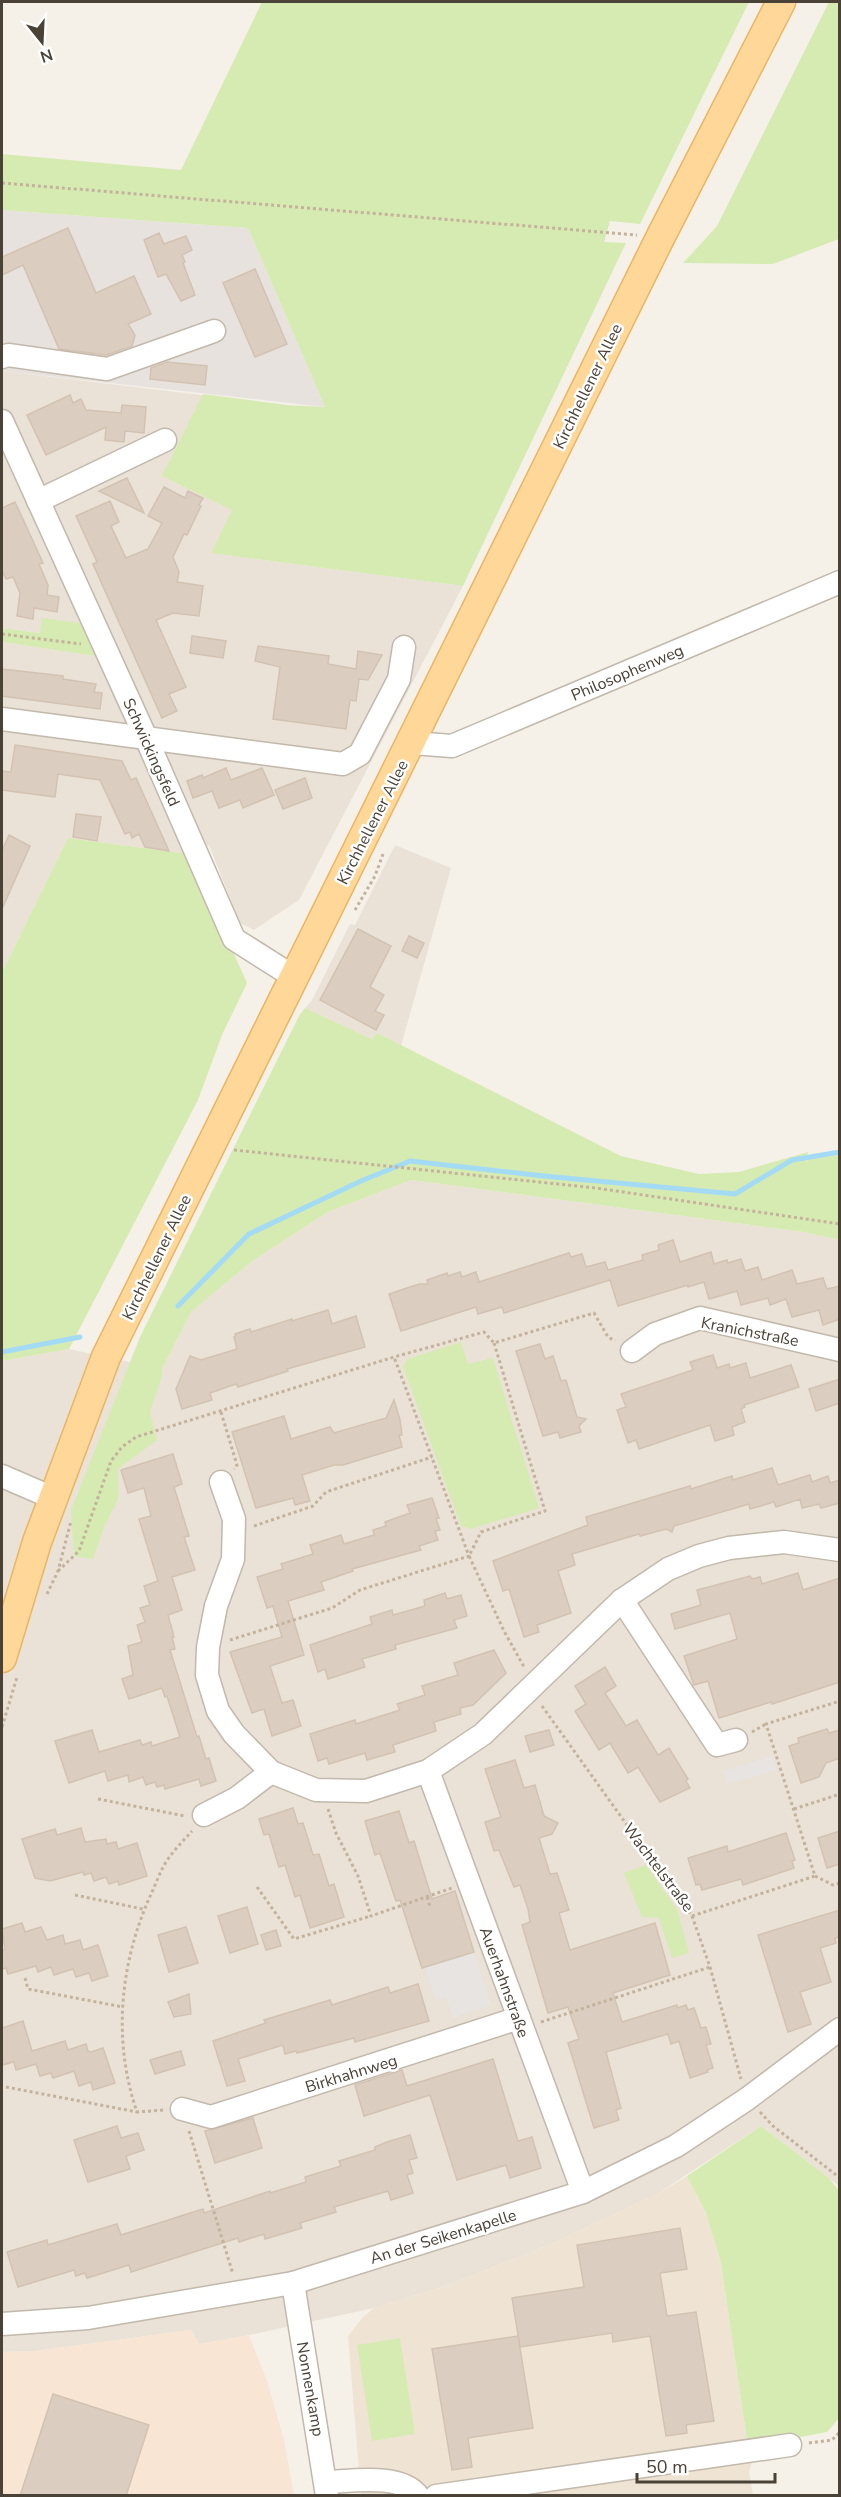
<svg xmlns="http://www.w3.org/2000/svg" width="841" height="2497" font-family="'Nunito Sans',sans-serif">
  <style>
    .residential { fill: #eae2d7 }
    .commercial { fill: #f8e5d4 }
    .industrial { fill: #e8e2de }
    .education { fill: #efe4d3 }
    .green { fill: #d6ebb1 }
    .parking { fill: #e7e4e1 }
    .lines { fill: none; stroke-linecap: round; stroke-linejoin: round }
    .stream { stroke: #a4dbf4; stroke-width: 5 }
    .building { fill: #dbcec1; stroke: #d3c2b1; stroke-width: 1.5 }
    .minor-casing { stroke: #c2b8ab; stroke-width: 25 }
    .major-casing { stroke: #eab563; stroke-width: 31 }
    .path { stroke: #c4b29c; stroke-width: 3; stroke-dasharray: 3 3; stroke-linecap: butt }
    .minor { stroke: #fff; stroke-width: 22 }
    .major { stroke: #ffd899; stroke-width: 28 }
    .labels { text-anchor: middle; stroke-width: 5; stroke-linejoin: round; paint-order: stroke }
    .street-label { font-size: 16px; fill: #4a4137; stroke: #fff }
  </style>
  <rect width="100%" height="100%" fill="#f5f1e9"/>
  <g class="residential">
    <polygon points="2,371 286,405 211,553 463,586 299,900 254,930 240,923 209,845 189,854 68,838 2,972 2,642 95,656 40,633 2,628"/>
    <polygon points="395,845 451,868 401,1046 377,1033 372,1039 305,1008 312,1000 350,924 355,925"/>
    <polygon points="411,1180 804,1232 839,1240 839,2186 761,2126 657,2194 549,2245 440,2288 374,2308 249,2335 199,2344 191,2330 35,2351 2,2352 2,1361 69,1349 162,1369 191,1312 251,1262 328,1212"/>
  </g>
  <polygon class="commercial" points="191,2330 199,2344 249,2335 267,2381 284,2440 294,2495 2,2495 2,2352 35,2351"/>
  <polygon class="industrial" points="2,210 248,228 325,407 2,371"/>
  <polygon class="education" points="687,2176 706,2213 721,2263 748,2447 753,2459 749,2472 753,2495 361,2495 348,2336 363,2317 374,2308 440,2288 549,2245 657,2194"/>
  <g class="green">
    <polygon points="262,2 749,2 640,224 610,221 604,242 626,243 463,586 211,553 232,510 162,476 203,394 286,405 325,407 248,228 2,210 2,154 181,170"/>
    <polygon points="829,2 840,2 839,239 773,264 683,263 717,226"/>
    <polygon points="42,618 80,623 95,656 2,642 2,628 40,633"/>
    <polygon points="68,838 189,854 247,983 222,1035 198,1100 69,1349 2,1361 2,972"/>
    <polygon points="305,1008 372,1039 377,1033 621,1156 699,1174 739,1172 808,1152 806,1164 808,1159 839,1155 839,1240 804,1232 411,1180 328,1212 251,1262 191,1312 162,1369 162,1376 150,1412 157,1440 118,1469 118,1500 105,1525 93,1559 74,1556 71,1510 140,1337 299,1016"/>
    <polygon points="461,1342 468,1364 493,1358 539,1508 471,1529 461,1526 403,1367 407,1359"/>
    <polygon points="646,1865 677,1909 689,1953 672,1958 659,1918 642,1917 624,1873"/>
    <polygon points="761,2126 829,2178 839,2191 839,2418 827,2432 748,2447 721,2263 706,2213 687,2176"/>
    <polygon points="400,2338 415,2434 372,2441 357,2345"/>
  </g>
  <g class="parking">
    <polygon points="772,1756 777,1770 729,1784 723,1771"/>
    <polygon points="474,1952 491,2005 453,2018 446,1997 436,2000 425,1967"/>
  </g>
  <g class="lines">
    <g class="stream">
      <polyline points="178,1306 249,1234 361,1181 410,1161 544,1176 735,1194 792,1160 840,1152"/>
      <polyline points="2,1352 80,1337"/>
    </g>
  </g>
  <g class="building">
    <polygon points="68,228 96,293 134,276 151,314 128,324 135,335 132,346 106,355 59,349 23,265 2,275 2,257"/>
    <polygon points="159,233 164,244 186,236 192,250 182,255 185,262 183,263 195,295 181,301 166,274 158,277 144,240"/>
    <polygon points="255,269 287,344 255,357 223,283"/>
    <polygon points="167,362 207,366 205,385 150,379 151,368"/>
    <polygon points="70,395 73,403 81,399 86,410 121,413 122,405 146,407 144,433 125,431 124,442 105,440 106,427 46,455 27,415"/>
    <polygon points="127,478 144,513 99,491"/>
    <polygon points="164,487 185,498 188,491 203,498 199,505 201,506 187,535 184,534 173,557 179,572 177,582 203,586 199,616 173,613 156,620 186,687 169,694 177,711 162,718 93,564 97,562 76,516 110,501 119,522 111,526 126,558 148,549 162,523 148,516"/>
    <polygon points="15,502 43,563 39,564 48,585 47,595 59,597 57,612 34,608 33,619 17,616 20,593 13,577 6,579 2,570 2,508"/>
    <polygon points="192,636 226,641 223,658 190,653"/>
    <polygon points="258,646 329,656 328,664 356,669 358,651 382,655 368,680 359,679 356,701 350,700 346,729 273,719 280,667 255,661"/>
    <polygon points="2,669 63,676 63,679 96,684 94,692 102,693 100,709 2,696"/>
    <polygon points="15,745 122,761 131,780 136,778 169,851 145,847 139,834 132,838 130,832 125,834 100,780 58,774 55,797 2,790 2,771 11,772"/>
    <polygon points="226,768 231,780 262,768 274,795 243,808 240,800 219,808 212,791 193,798 187,781 202,775 203,778"/>
    <polygon points="305,778 312,798 283,809 275,790"/>
    <polygon points="76,814 101,817 97,841 73,837"/>
    <polygon points="9,835 30,846 2,909 2,851"/>
    <polygon points="358,929 391,946 370,987 384,995 375,1011 384,1015 376,1030 320,1000"/>
    <polygon points="409,936 424,943 417,958 402,951"/>
    <polygon points="673,1240 680,1262 711,1252 714,1264 727,1260 728,1263 741,1259 745,1271 758,1267 762,1280 792,1270 797,1284 823,1278 827,1289 840,1286 840,1319 823,1325 819,1310 792,1317 786,1299 770,1305 768,1298 741,1305 737,1291 709,1299 704,1282 688,1287 688,1285 618,1306 610,1280 504,1313 502,1307 478,1314 476,1307 401,1331 389,1294 419,1284 428,1284 427,1280 447,1273 448,1276 460,1272 462,1277 476,1272 479,1282 569,1253 571,1257 582,1254 586,1267 605,1262 608,1270 643,1260 642,1255 659,1250 658,1245"/>
    <polygon points="328,1310 332,1324 356,1316 365,1347 287,1369 288,1371 238,1387 236,1384 210,1393 212,1400 182,1409 176,1389 190,1356 201,1360 237,1349 234,1337 236,1336 235,1334 250,1329 251,1332 292,1319 292,1321"/>
    <polygon points="540,1344 545,1359 553,1356 561,1381 566,1380 577,1417 586,1419 579,1426 581,1432 560,1438 558,1432 543,1436 516,1351"/>
    <polygon points="713,1355 717,1368 729,1364 730,1368 746,1363 750,1378 791,1365 799,1387 744,1405 745,1407 741,1409 745,1422 732,1427 734,1435 715,1441 710,1425 639,1449 636,1440 628,1443 617,1410 626,1407 621,1394 693,1370 690,1362"/>
    <polygon points="840,1379 840,1403 816,1411 809,1389"/>
    <polygon points="394,1400 400,1420 402,1435 399,1435 402,1447 343,1465 334,1465 302,1475 310,1501 295,1505 293,1498 256,1508 232,1432 284,1416 291,1439 330,1427 334,1433 386,1418"/>
    <polygon points="173,1454 182,1484 174,1487 189,1536 184,1537 195,1570 172,1577 182,1610 168,1615 174,1637 172,1637 175,1649 170,1650 197,1737 199,1736 206,1759 209,1758 216,1781 201,1786 199,1779 165,1789 164,1785 157,1787 155,1782 146,1785 143,1777 129,1782 128,1775 108,1781 105,1771 69,1783 55,1741 92,1730 99,1752 140,1740 142,1745 151,1742 152,1746 180,1737 167,1696 165,1697 162,1688 129,1699 122,1679 133,1675 128,1646 142,1642 137,1625 145,1622 140,1608 150,1605 144,1586 158,1581 139,1519 151,1516 144,1488 128,1493 121,1470"/>
    <polygon points="772,1468 778,1485 810,1475 812,1482 828,1476 830,1483 840,1480 840,1503 821,1508 819,1504 802,1508 800,1499 776,1507 774,1502 750,1509 749,1504 674,1526 672,1532 666,1529 640,1536 639,1534 572,1554 575,1565 558,1571 571,1613 537,1625 539,1632 524,1637 509,1589 503,1591 493,1561 588,1525 586,1517 690,1486 691,1489 732,1476 733,1480"/>
    <polygon points="432,1498 439,1518 436,1519 440,1530 435,1531 438,1540 419,1546 421,1550 352,1569 353,1571 321,1582 324,1590 288,1601 304,1655 270,1666 282,1703 293,1700 301,1726 272,1736 264,1709 252,1713 230,1652 282,1637 273,1606 267,1608 257,1577 283,1569 281,1564 313,1554 310,1545 341,1535 344,1544 374,1535 373,1530 386,1526 385,1522 410,1513 407,1505"/>
    <polygon points="798,1573 803,1590 840,1578 840,1682 772,1704 771,1702 719,1718 708,1681 694,1685 684,1656 737,1639 730,1613 675,1629 671,1614 701,1605 697,1590 750,1576 752,1579 760,1577 762,1584"/>
    <polygon points="445,1593 447,1599 461,1595 467,1616 454,1620 457,1628 395,1645 396,1649 362,1659 365,1667 328,1679 325,1669 318,1672 310,1645 372,1624 370,1617 392,1610 393,1615 425,1606 424,1600"/>
    <polygon points="494,1650 506,1673 473,1705 460,1708 461,1714 434,1722 436,1731 393,1745 395,1752 367,1760 365,1753 329,1764 327,1758 318,1761 310,1734 355,1720 356,1724 400,1710 397,1704 425,1695 422,1686 458,1675 454,1663"/>
    <polygon points="605,1667 616,1686 605,1693 626,1726 637,1720 658,1755 669,1748 688,1779 686,1781 690,1788 660,1802 638,1767 628,1773 610,1743 599,1750 575,1711 586,1704 575,1686"/>
    <polygon points="827,1729 829,1733 840,1730 840,1758 826,1763 819,1777 801,1783 789,1746 799,1743 798,1738"/>
    <polygon points="549,1730 554,1745 530,1752 525,1736"/>
    <polygon points="515,1760 524,1788 535,1785 544,1816 558,1823 552,1834 539,1838 550,1874 557,1873 569,1910 559,1913 570,1950 655,1923 670,1975 613,1993 622,2022 677,2005 677,2008 686,2005 688,2010 694,2008 701,2028 706,2027 711,2044 706,2045 713,2068 707,2070 708,2072 690,2078 679,2041 671,2044 668,2034 606,2052 621,2108 616,2110 619,2120 594,2128 568,2043 579,2039 568,2007 548,2013 522,1925 530,1922 528,1909 520,1885 514,1887 499,1850 494,1851 485,1822 501,1817 485,1769"/>
    <polygon points="293,1808 298,1824 303,1823 313,1855 319,1854 329,1886 334,1884 344,1917 310,1928 300,1895 295,1897 285,1865 279,1867 269,1834 264,1835 259,1819"/>
    <polygon points="399,1811 409,1843 414,1841 432,1899 455,1891 474,1952 422,1968 400,1900 396,1901 380,1853 375,1855 365,1821"/>
    <polygon points="81,1828 85,1842 106,1839 107,1844 116,1842 118,1849 137,1843 147,1876 119,1885 118,1881 109,1884 106,1877 94,1881 91,1873 84,1875 83,1872 50,1881 35,1878 22,1839 55,1829 57,1835"/>
    <polygon points="840,1831 840,1864 827,1868 818,1838"/>
    <polygon points="786,1833 795,1860 792,1861 794,1868 743,1885 741,1879 702,1890 700,1884 696,1885 688,1858 727,1846 728,1852"/>
    <polygon points="247,1907 258,1944 230,1953 218,1916"/>
    <polygon points="840,1910 840,1937 835,1938 836,1943 820,1948 831,1982 800,1992 811,2024 788,2032 758,1935"/>
    <polygon points="22,1923 25,1932 41,1927 47,1940 63,1935 65,1944 80,1940 83,1950 98,1945 108,1976 92,1981 89,1973 76,1977 73,1969 54,1975 51,1967 38,1972 36,1966 8,1974 6,1968 2,1969 2,1951 5,1949 2,1929"/>
    <polygon points="186,1927 198,1963 169,1972 158,1935"/>
    <polygon points="276,1930 281,1946 266,1950 261,1935"/>
    <polygon points="418,1984 429,2021 355,2042 354,2038 297,2053 296,2051 285,2054 283,2045 238,2059 245,2081 227,2086 213,2041 266,2023 264,2020 330,2000 332,2005 388,1987 390,1993"/>
    <polygon points="189,1994 191,2014 174,2017 168,2002"/>
    <polygon points="23,2021 32,2051 65,2041 68,2050 86,2044 88,2051 91,2052 103,2048 115,2083 93,2090 91,2082 79,2086 74,2071 53,2078 51,2073 40,2076 36,2064 16,2070 14,2062 2,2065 2,2028"/>
    <polygon points="181,2051 185,2065 155,2074 150,2060"/>
    <polygon points="493,2059 518,2141 532,2137 541,2168 510,2178 506,2165 457,2180 430,2095 364,2116 355,2085 402,2070 407,2086"/>
    <polygon points="253,2118 262,2148 215,2163 205,2131"/>
    <polygon points="117,2126 121,2138 138,2133 144,2150 126,2156 130,2169 88,2182 74,2140"/>
    <polygon points="410,2135 417,2158 409,2160 413,2173 407,2175 413,2193 391,2200 388,2191 334,2207 336,2212 300,2223 302,2228 265,2239 264,2234 239,2242 238,2238 131,2272 129,2265 87,2278 85,2273 76,2276 74,2270 18,2287 7,2252 47,2240 48,2245 117,2224 121,2235 203,2209 204,2213 270,2191 270,2193 306,2182 305,2177 341,2166 339,2161 375,2150 375,2147 387,2142"/>
    <polygon points="680,2228 687,2269 660,2273 667,2316 696,2312 714,2421 686,2425 687,2433 666,2436 650,2336 613,2342 612,2333 520,2347 512,2298 584,2287 577,2245"/>
    <polygon points="518,2336 533,2428 468,2438 472,2467 452,2470 432,2349"/>
    <polygon points="53,2394 149,2425 126,2496 20,2496"/>
  </g>
  <g class="lines">
    <defs>
      <g id="minor">
        <polyline points="2,357 8,355 107,369 214,331"/>
        <polyline points="2,421 147,740 234,939 294,977"/>
        <polyline points="38,501 165,440"/>
        <polyline points="2,719 343,764 360,754 399,679 404,647"/>
        <polyline points="412,743 452,746 840,582"/>
        <polyline points="632,1351 655,1334 700,1318 840,1350"/>
        <polyline points="2,1476 53,1498"/>
        <polyline points="221,1482 234,1519 233,1559 216,1606 208,1647 207,1675 218,1711 234,1734 271,1772 316,1790 366,1791 428,1771 483,1734 622,1600 668,1569 699,1556 729,1548 784,1542 840,1550"/>
        <polyline points="622,1600 717,1745 736,1740"/>
        <polyline points="428,1771 583,2192"/>
        <polyline points="204,1815 237,1798 271,1772"/>
        <polyline points="182,2109 211,2117 519,2018"/>
        <polyline points="293,2283 327,2496"/>
        <polyline points="2,2324 88,2318 293,2283 583,2192 676,2146 747,2099 840,2029"/>
        <path d="M327,2482C352,2481 402,2473 418,2496"/>
        <polyline points="436,2496 790,2445"/>
      </g>
      <polyline id="major" points="2,1658 37,1542 106,1357 661,236 781,2"/>
    </defs>
    <use href="#minor" class="minor-casing"/>
    <use href="#major" class="major-casing"/>
    <g class="path">
      <polyline points="2,183 637,235"/>
      <polyline points="2,634 81,644"/>
      <polyline points="355,910 375,876 383,854"/>
      <polyline points="234,1150 596,1188 840,1224"/>
      <polyline points="494,1343 545,1511 481,1532 469,1556 504,1631 524,1667"/>
      <polyline points="221,1412 237,1465 234,1469"/>
      <polyline points="254,1526 313,1506 326,1492 432,1457"/>
      <polyline points="58,1571 79,1551 111,1461 122,1447 136,1437 394,1357 484,1332 494,1343 594,1313 608,1337 615,1341"/>
      <polyline points="47,1594 58,1571 71,1521"/>
      <polyline points="230,1640 332,1608 360,1590 469,1556 394,1357"/>
      <polyline points="542,1706 692,1916 710,1967 741,2079"/>
      <polyline points="2,1727 17,1677"/>
      <polyline points="752,1732 766,1724"/>
      <polyline points="98,1799 185,1816"/>
      <polyline points="328,1809 336,1833 358,1876 371,1916 452,1888"/>
      <polyline points="794,1809 840,1794"/>
      <polyline points="815,1876 833,1885 840,1883"/>
      <polyline points="257,1887 294,1939 371,1916"/>
      <polyline points="75,1895 143,1909"/>
      <polyline points="427,1897 430,1906"/>
      <polyline points="692,1916 815,1876 766,1724 840,1701"/>
      <polyline points="25,1978 28,1989 123,2007"/>
      <polyline points="541,2022 710,1967"/>
      <polyline points="6,2087 137,2112"/>
      <path d="M163,2110L137,2112C112,2040 120,1961 152,1892C157,1881 161,1869 168,1859C175,1849 184,1840 192,1831"/>
      <polyline points="760,2112 773,2126 840,2178"/>
      <polyline points="189,2131 233,2274"/>
      <polyline points="809,2443 832,2440 840,2432"/>
    </g>
    <use href="#minor" class="minor"/>
    <use href="#major" class="major"/>
  </g>
  <g class="labels">
    <g class="street-label">
      <text transform="translate(587 386) rotate(-64)" y="6">Kirchhellener Allee</text>
      <text transform="translate(627 672) rotate(-23)" y="6">Philosophenweg</text>
      <text transform="translate(152 752) rotate(66)" y="6">Schwickingsfeld</text>
      <text transform="translate(372 822) rotate(-63)" y="6">Kirchhellener Allee</text>
      <text transform="translate(156 1257) rotate(-64)" y="6">Kirchhellener Allee</text>
      <text transform="translate(750 1331) rotate(11)" y="6">Kranichstraße</text>
      <text transform="translate(659 1867) rotate(53)" y="6">Wachtelstraße</text>
      <text transform="translate(505 1982) rotate(70)" y="6">Auerhahnstraße</text>
      <text transform="translate(351 2073) rotate(-17)" y="6">Birkhahnweg</text>
      <text transform="translate(443 2236) rotate(-17)" y="6">An der Seikenkapelle</text>
      <text transform="translate(311 2389) rotate(80)" y="6">Nonnenkamp</text>
    </g>
  </g>
  <rect width="841" height="2497" fill="none" stroke="#4a4137" stroke-width="6"/>
  <g transform="translate(42 42) rotate(162)" stroke="#ffffff" stroke-width="4.5" paint-order="stroke">
  <path d="M0-4.5L10 22L0 15L-10 22Z" fill="#4a4137"/>
  <text y="-9" font-size="16" font-weight="bold" text-anchor="middle" fill="#4a4137">N</text>
  </g>
  <path d="M637 2473v9h138v-9" fill="none" stroke="#4a4137" stroke-width="3"/>
  <text x="646" y="2473" font-size="18" fill="#4a4137" stroke="#ffffff" stroke-width="4.5" paint-order="stroke">50 m</text>
</svg>
